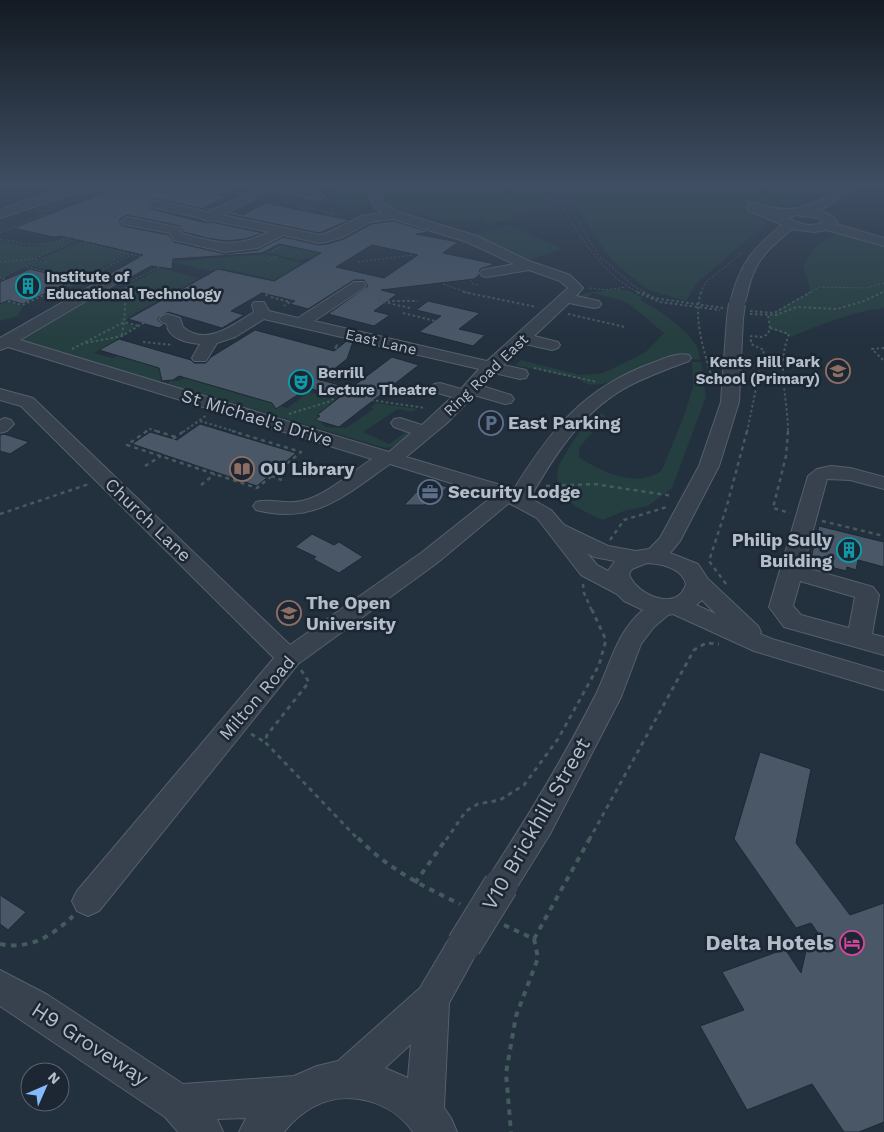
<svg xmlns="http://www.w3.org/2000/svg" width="884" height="1132" font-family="'Work Sans',sans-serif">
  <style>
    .green { fill: #253e3f }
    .building { fill: #495767; stroke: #1e2935; fill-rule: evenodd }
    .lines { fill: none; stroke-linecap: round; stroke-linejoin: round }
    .minor-casing { stroke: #55606c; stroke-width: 2 }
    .path-far4 { stroke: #435b5c; stroke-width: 1; stroke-dasharray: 2 2; stroke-linecap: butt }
    .path-far3 { stroke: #435b5c; stroke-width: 2; stroke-dasharray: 2.5 2.5; stroke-linecap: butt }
    .path-far2 { stroke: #435b5c; stroke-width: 2.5; stroke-dasharray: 4 4; stroke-linecap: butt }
    .path-far1 { stroke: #435b5c; stroke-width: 3; stroke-dasharray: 4.5 4.5; stroke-linecap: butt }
    .path { stroke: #435b5c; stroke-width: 4; stroke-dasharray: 5.5 5.5; stroke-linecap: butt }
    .minor { fill: #37424e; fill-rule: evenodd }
    .minor-bridge-far1-casing { stroke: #55606c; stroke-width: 18; stroke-linecap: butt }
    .minor-bridge-casing { stroke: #55606c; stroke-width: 36; stroke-linecap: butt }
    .minor-bridge-far1 { stroke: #37424e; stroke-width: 16 }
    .minor-bridge { stroke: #37424e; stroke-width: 34 }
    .labels { text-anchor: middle; stroke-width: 5; stroke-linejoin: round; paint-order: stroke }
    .far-poi-label { font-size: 15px; font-weight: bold; fill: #b3bdc9; stroke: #1c2733; text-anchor: start }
    .far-street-label { font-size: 15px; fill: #b3bdc9; stroke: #1c2733 }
    .street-label { font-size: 18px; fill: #b3bdc9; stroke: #1c2733 }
    .poi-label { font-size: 18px; font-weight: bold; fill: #b3bdc9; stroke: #1c2733; text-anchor: start }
    .near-street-label { font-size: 21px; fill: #b3bdc9; stroke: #1c2733 }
    .near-poi-label { font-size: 21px; font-weight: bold; fill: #b3bdc9; stroke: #1c2733; text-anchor: end }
  </style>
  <rect width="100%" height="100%" fill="#23303e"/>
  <g class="green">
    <polygon points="373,183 543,183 556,208 514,215 512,219 487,224 481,219 448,221 418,215 405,217 386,206"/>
    <path d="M559,183H836C804,205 786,207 748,202L740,208L751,211L767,223L697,283L686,301L648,290L616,264L601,246L563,186Z"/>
    <polygon points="342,189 358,189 366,205 355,207 333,202 346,196 336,193"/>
    <polygon points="72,196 82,199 44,214 31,210"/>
    <polygon points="510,225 563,249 528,260 474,234"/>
    <path d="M844,231L884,242V308C851,312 822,324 791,337L770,328L768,316L811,291L803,266C817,244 820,241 844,231Z"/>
    <path d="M67,238L75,240L33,259V262L0,277V241C29,248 39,249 67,238Z"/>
    <polygon points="79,242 129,254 80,278 29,265 38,261 48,263 39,259"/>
    <polygon points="280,245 332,255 297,260 267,252"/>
    <polygon points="264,254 302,263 274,280 224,269 211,271 171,262"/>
    <polygon points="160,268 200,278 132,315 126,320 126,323 136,327 124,333 128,334 94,353 113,358 123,353 177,368 163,380 158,381 47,348 40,351 17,343 21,338 100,292 114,293"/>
    <path d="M619,289L630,291L641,297V301C657,308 687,329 696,345C699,349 699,355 700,360L691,359L684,354L606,383C596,385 586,387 579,379L515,365L521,360L580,375L603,373L646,352L664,333L629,304L617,299L593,293L585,299H580L578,296L586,293Z"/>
    <polygon points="0,300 23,306 18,316 0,321"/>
    <path d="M692,362H701L706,397L672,488L648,506L624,511L603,520C581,511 552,497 558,468C560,461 566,454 569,448C578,433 587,422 601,413L606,416L579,448V457C601,472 638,489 662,470L685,413L693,386Z"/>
    <polygon points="189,376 287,408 309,392 340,401 321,422 325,427 346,428 374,409 371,407 376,403 418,409 411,412 398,409 363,432 389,444 408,430 417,434 399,446 385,448 168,384 170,380 178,381"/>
  </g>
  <g class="building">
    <path d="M247,183L218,196L226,197L204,207L212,208L208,210L155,198L147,204L151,209L206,223L211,222L263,233L245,239L226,241L207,238L184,232L180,226L127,215L120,219L119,222L123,226L169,235L174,242L225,254L258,250L283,237L319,245L327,244L344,239L371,224L393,221L430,232L416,234L458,242L443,253L495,264L480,269L479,275L474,279L381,290L397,294L374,311L390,315L374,326L328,314L368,286L364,280H354L308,309L290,304L295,301L262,293L231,311L244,315L222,328L168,312L158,318V320L164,325L159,328L128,319L218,269L274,281L321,253L279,244L262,253L173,259L172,269L151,266L124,281L119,280L115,276H106L143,255L62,236L53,237L14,228L106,192L136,188L150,191L158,186H164L168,189L208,187L214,184ZM372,245L418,255L384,278L336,267Z"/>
    <polygon points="266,203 314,213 350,220 319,233 228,214 232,212 243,215"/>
    <polygon points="30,269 73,280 23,304 9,300 0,304 0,282"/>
    <polygon points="428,301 480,313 459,329 485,335 473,346 419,332 441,316 416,310"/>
    <polygon points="255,330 334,351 348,340 353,342 347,359 320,380 351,388 392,357 419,365 339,427 315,420 320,416 317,415 340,397 308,388 276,409 272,403 179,376 173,380 162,381 159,368 99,350 119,339 191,360 194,363 206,363 211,357"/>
    <polygon points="200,424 296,453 257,486 132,444 150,432 177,440"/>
    <polygon points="4,434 29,442 10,454 0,451 0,435"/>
    <polygon points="427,481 447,487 432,503 428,501 424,505 404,505"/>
    <polygon points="819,526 884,542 884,567 858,560 856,570 847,567 846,571 819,564 819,560 811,558"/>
    <polygon points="312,534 334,545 339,542 363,557 339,573 313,559 316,557 295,547"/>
    <polygon points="760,752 811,769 796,843 850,915 884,903 884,1122 859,1132 844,1132 812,1084 747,1110 700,1026 744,1010 722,972 785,949 801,973 806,951 824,942 811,923 796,928 734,839"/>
    <polygon points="0,895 26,912 8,930 0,924"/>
  </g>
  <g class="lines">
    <defs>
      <g id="minor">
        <path d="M98,183H140L135,186L66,196L0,218V210C32,197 64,189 98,183Z"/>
        <path d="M262,183H274L319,192L325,196L319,200L270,190L259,197L222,215L319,235L325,234L362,216L382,213L375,208L366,191L358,183H371L377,189L384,203L398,212L477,236L529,261L570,275L583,288L576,296L599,301L601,304L599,307L594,308L569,303L534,336L558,342L560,345L558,348L552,350L525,344L503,365L526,370L528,374L526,378L520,379L494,373L482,386L511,395L514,399L511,403L505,404L474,395L447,423L406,457L514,489C551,429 584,388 652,363C663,359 677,352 689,355L691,358L689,361C667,369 645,377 625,388C581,413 554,456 530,498L551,510L564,525L608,546L636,551L649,549L660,538L699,466L721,402L727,318L730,315H740L743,318L739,402L719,466L680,541L670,553L698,564L708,579L758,626L761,632L760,634L772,639L884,672V690L754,651L673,614L668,615L654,627L641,644L621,697L550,834L512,895L501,899L490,895L485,885L490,875C527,818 563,759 594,698C610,668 615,633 643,610L624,601L617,594L581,575L537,518L509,503L437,563L298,664L99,911L88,916L77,911L72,901L77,891L274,658L21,406L0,400V389L33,398L290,645L421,553L493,496L390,464C344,496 315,525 256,510L253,506L256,502C271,498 286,505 302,501C325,496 352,472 372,459L8,347L0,350V338L105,278H115L117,281L115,284L20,340L389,452L411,433L394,427L391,423L394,419L400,418L422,425L452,397L434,392L431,388L434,384L440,383L461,389L479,369L264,319L235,337L217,343L206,361H194L192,358L200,344C189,343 167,339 167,324L162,322L159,319L162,316L167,314L180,318L183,327C206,347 233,325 254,312L252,305L254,302H264L269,311L298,318L354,282H364L366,285L364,288L314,321L487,361L568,288L560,281L529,270L487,277L482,276L480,273L482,270L514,264L467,242L393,219L370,222L343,237L326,242L319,243L283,235L258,248L225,252L174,240L170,233L123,224L121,221L127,217L176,227L180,228L183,234C220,243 233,249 269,232L211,220L207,221L201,218L151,207L149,204L155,200L208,212L251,193ZM587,553L594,557L615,561L608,571L597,565ZM647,563C662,564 682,568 686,584C678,613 636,595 629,574L632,569ZM702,600L716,614L696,605Z"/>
        <path d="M851,183H865L824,208L816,210C825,212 832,214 837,222L836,224L884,238V246L827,230L814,232L792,229C775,243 760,255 752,277C748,286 748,299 742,307H732L730,304C738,267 752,248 782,225L748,210L746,207L748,204L752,203C763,205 775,209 787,209C810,209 831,194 851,183ZM796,215L818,218L823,222C812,228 798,224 788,218Z"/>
        <polygon points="5,418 11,420 14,424 7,431 0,433 0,420"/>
        <path d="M831,466L850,468L884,477V489L850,480L827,479L803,567L873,587L879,595L872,634L884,637V655L784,627L769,607L808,476L817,469ZM800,581L855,597L849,628L801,615L793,606Z"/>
        <path d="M464,929L476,934L481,945L449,1003L444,1108L451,1118L457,1132H413C392,1101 347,1088 313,1107C302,1113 292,1122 284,1132H239L246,1118L217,1119L223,1132H178L165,1117L0,1006V970L48,995L183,1084L294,1076L317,1066L338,1061L420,988L452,934ZM411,1044L408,1078L385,1068Z"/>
      </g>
    </defs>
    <use href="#minor" class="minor-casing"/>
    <g class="path-far4">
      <path d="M548,183C573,222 596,273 640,293"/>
      <polyline points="552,183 566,201 599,256 634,286 645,293"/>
      <polyline points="339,186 345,183"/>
      <polyline points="108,198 132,203"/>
      <polyline points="117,199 138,197"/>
      <polyline points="266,202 282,204"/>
      <polyline points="300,206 342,215"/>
      <polyline points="297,207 312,210"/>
      <polyline points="255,208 264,210"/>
      <polyline points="327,213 333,215 330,216"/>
      <polyline points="38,214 87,226"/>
      <polyline points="97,222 140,201 138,197 151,191 157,183"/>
      <polyline points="323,223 318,217 330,216"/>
      <polyline points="89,225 116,228"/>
      <polyline points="319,226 330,216"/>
      <polyline points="117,229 84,243 147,258"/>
      <polyline points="0,233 42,215"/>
      <polyline points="61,235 77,238"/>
      <path d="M0,239C28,245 42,248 69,237"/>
      <polyline points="366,240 382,232 374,230"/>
      <polyline points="268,253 282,246"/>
      <polyline points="172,258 192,252"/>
      <polyline points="346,259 355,254"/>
      <polyline points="36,260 48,263"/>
      <polyline points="267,261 277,256"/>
      <polyline points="0,262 34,259"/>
      <polyline points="358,262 414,255"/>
      <polyline points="27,267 80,281"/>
      <polyline points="0,278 34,262 36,260 34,259 78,239"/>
      <polyline points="4,278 2,279 5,280"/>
      <polyline points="470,280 473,284 479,285"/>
      <polyline points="125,284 161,266"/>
      <polyline points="443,284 469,293"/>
      <polyline points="56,286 72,285"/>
      <polyline points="590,288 606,290 626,287"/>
      <polyline points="125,289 140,293"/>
      <polyline points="70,290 72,285 133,254"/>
      <polyline points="264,291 268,293"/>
      <polyline points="48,293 63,286"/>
      <polyline points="126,293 126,284"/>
      <polyline points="701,293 705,283 742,253"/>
      <polyline points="808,293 820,287 866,288 884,283"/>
      <polyline points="880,293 884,291"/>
    </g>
    <g class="path-far3">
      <polyline points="135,292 165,299"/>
      <polyline points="463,292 536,307"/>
      <polyline points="637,292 660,302 720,310"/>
      <polyline points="643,292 654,298 723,308"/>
      <path d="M701,292C692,321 706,356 714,385"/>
      <polyline points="266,296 268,292 266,292"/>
      <polyline points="271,297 290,302 284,306"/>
      <polyline points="8,301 22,305 51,292"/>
      <polyline points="410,308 379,301 418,301"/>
      <polyline points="750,311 774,313 811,292"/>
      <polyline points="403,313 435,321"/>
      <polyline points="568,314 625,327"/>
      <polyline points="750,314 776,315 797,307 837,309 864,301 883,292"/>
      <path d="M770,328L789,334C776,366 788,399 788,432"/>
      <polyline points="122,335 124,322 139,326"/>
      <polyline points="143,342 173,345"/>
      <polyline points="86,343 122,336 145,322"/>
      <polyline points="337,348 334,347 338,345"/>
      <polyline points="884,348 872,349 884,361"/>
      <polyline points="72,349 124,322 126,292"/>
      <polyline points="534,368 597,382"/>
      <polyline points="371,400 425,408"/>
      <polyline points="289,414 331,401 336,396"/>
      <polyline points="200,421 237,432"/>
      <polyline points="145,432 150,429 160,432"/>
      <polyline points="183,432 207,415"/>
      <polyline points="747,432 764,350 751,344 751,336 762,337 768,334 770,328 768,316"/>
    </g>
    <g class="path-far2">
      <polyline points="147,431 127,445 257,488 301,452 232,431"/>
      <polyline points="156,431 176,437"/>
      <polyline points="788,431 786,456 773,508 790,513"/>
      <polyline points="173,439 184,431"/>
      <polyline points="145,466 161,456"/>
      <polyline points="271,476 282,480"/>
      <polyline points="201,485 215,474"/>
      <polyline points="546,486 594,484 673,496"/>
      <polyline points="0,514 89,484"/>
      <polyline points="822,521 884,536"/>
      <polyline points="610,540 624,520 667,507 668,505"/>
      <polyline points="583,584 584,593 592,611"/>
      <polyline points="726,584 709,561 726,509 747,431"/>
    </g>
    <g class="path-far1">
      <polyline points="301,670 309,682 267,735 265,742 359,840"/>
      <polyline points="251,734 265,742"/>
      <polyline points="446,840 466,811 478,804 500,800 524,785 558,739 599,665 606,640 592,610"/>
      <polyline points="589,840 694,650 706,643 719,644"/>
    </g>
    <g class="path">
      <path d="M358,838C387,868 422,886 460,904"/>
      <polyline points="415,883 447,838"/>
      <polyline points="504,925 534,939 538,958 516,1016 506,1073 511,1132"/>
      <polyline points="534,939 590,838"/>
      <path d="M0,944C30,950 52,936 73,916"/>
    </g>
    <use href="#minor" class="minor"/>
    <defs>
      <polyline id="minor-bridge-far1" points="735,318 737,304"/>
      <polyline id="minor-bridge" points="464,945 501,885"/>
    </defs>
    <use href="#minor-bridge-far1" class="minor-bridge-far1-casing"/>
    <use href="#minor-bridge" class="minor-bridge-casing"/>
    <use href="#minor-bridge-far1" class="minor-bridge-far1"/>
    <use href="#minor-bridge" class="minor-bridge"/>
  </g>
  <linearGradient id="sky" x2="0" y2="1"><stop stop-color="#131a22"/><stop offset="0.54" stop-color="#3f4e63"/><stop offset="1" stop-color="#3f4e63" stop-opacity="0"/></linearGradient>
  <rect width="884" height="342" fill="url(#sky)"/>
  <defs>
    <symbol id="building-ring" viewBox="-11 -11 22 22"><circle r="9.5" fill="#1c2733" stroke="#0f9aa8" stroke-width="1.5"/><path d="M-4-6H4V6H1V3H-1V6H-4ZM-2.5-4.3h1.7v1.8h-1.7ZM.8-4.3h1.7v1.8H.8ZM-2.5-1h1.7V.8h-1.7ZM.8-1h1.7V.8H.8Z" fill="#0f9aa8"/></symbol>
    <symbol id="school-ring" viewBox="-11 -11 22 22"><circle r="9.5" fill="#1c2733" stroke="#8d6e63" stroke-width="1.5"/><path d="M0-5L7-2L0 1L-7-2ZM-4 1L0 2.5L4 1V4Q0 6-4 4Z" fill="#8d6e63"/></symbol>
    <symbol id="theatre-ring" viewBox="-11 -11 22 22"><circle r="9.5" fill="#1c2733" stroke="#0f9aa8" stroke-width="1.5"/><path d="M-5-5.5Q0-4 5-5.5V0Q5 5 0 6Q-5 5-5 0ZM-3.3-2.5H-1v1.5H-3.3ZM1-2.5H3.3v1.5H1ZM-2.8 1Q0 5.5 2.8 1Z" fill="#0f9aa8"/></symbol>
    <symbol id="parking-ring" viewBox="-11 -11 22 22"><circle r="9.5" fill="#1c2733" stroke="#5c6f8a" stroke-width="1.5"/><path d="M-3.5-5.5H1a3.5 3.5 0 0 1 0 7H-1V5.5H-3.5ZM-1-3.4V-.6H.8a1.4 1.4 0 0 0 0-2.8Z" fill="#5c6f8a"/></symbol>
    <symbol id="library-ring" viewBox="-11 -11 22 22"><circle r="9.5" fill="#1c2733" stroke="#8d6e63" stroke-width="1.5"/><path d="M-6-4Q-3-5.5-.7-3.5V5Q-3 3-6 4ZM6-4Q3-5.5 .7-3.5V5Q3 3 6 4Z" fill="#8d6e63"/></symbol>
    <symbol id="office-ring" viewBox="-11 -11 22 22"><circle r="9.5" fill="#1c2733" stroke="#5c6f8a" stroke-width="1.5"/><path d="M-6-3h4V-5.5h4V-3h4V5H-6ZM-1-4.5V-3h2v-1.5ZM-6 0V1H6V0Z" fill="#5c6f8a"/></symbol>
    <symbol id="university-ring" viewBox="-11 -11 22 22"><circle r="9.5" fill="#1c2733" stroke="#8d6e63" stroke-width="1.5"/><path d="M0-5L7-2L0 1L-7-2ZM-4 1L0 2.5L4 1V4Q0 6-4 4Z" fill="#8d6e63"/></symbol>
    <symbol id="hotel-ring" viewBox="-11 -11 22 22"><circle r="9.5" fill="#1c2733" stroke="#d1479c" stroke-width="1.5"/><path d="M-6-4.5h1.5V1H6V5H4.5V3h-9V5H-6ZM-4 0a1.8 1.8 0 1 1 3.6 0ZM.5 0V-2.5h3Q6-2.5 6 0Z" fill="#d1479c"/></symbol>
  </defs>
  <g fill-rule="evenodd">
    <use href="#building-ring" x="14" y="272" width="28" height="28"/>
    <use href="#school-ring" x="824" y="357" width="28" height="28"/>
    <use href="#theatre-ring" x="287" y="368" width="28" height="28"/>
    <use href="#parking-ring" x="477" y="409" width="28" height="28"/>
    <use href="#library-ring" x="228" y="455" width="28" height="28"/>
    <use href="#office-ring" x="416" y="478" width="28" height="28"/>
    <use href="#building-ring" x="835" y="536" width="28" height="28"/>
    <use href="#university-ring" x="275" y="599" width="28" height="28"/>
    <use href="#hotel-ring" x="838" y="929" width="28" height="28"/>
  </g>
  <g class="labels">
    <g class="far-poi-label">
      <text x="46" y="282">Institute of<tspan x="46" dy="17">Educational Technology</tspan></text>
      <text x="820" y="367" text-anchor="end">Kents Hill Park<tspan x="820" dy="17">School (Primary)</tspan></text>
      <text x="318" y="378">Berrill<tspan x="318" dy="17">Lecture Theatre</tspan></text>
    </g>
    <g class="far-street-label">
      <text transform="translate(381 342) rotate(13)" y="5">East Lane</text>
      <text transform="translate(486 375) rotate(-44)" y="5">Ring Road East</text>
    </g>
    <g class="street-label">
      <text transform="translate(257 418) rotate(17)" y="6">St Michael's Drive</text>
      <text transform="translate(148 520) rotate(44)" y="6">Church Lane</text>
      <text transform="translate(257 698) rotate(-49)" y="6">Milton Road</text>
    </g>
    <g class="poi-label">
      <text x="508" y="429">East Parking</text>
      <text x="260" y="475">OU Library</text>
      <text x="448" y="498">Security Lodge</text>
      <text x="832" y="546" text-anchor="end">Philip Sully<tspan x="832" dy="21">Building</tspan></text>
      <text x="306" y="609">The Open<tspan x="306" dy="21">University</tspan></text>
    </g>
    <g class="near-street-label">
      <text transform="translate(536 824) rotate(-60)" y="7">V10 Brickhill Street</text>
      <text transform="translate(90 1044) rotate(33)" y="7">H9 Groveway</text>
    </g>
    <g class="near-poi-label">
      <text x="834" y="950">Delta Hotels</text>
    </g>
  </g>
  <g transform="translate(45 1087) rotate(45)"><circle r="24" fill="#1c2733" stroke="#58636f"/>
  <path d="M0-4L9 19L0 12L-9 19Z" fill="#85bafc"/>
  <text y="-8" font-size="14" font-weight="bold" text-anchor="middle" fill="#b3bdc9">N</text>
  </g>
</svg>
